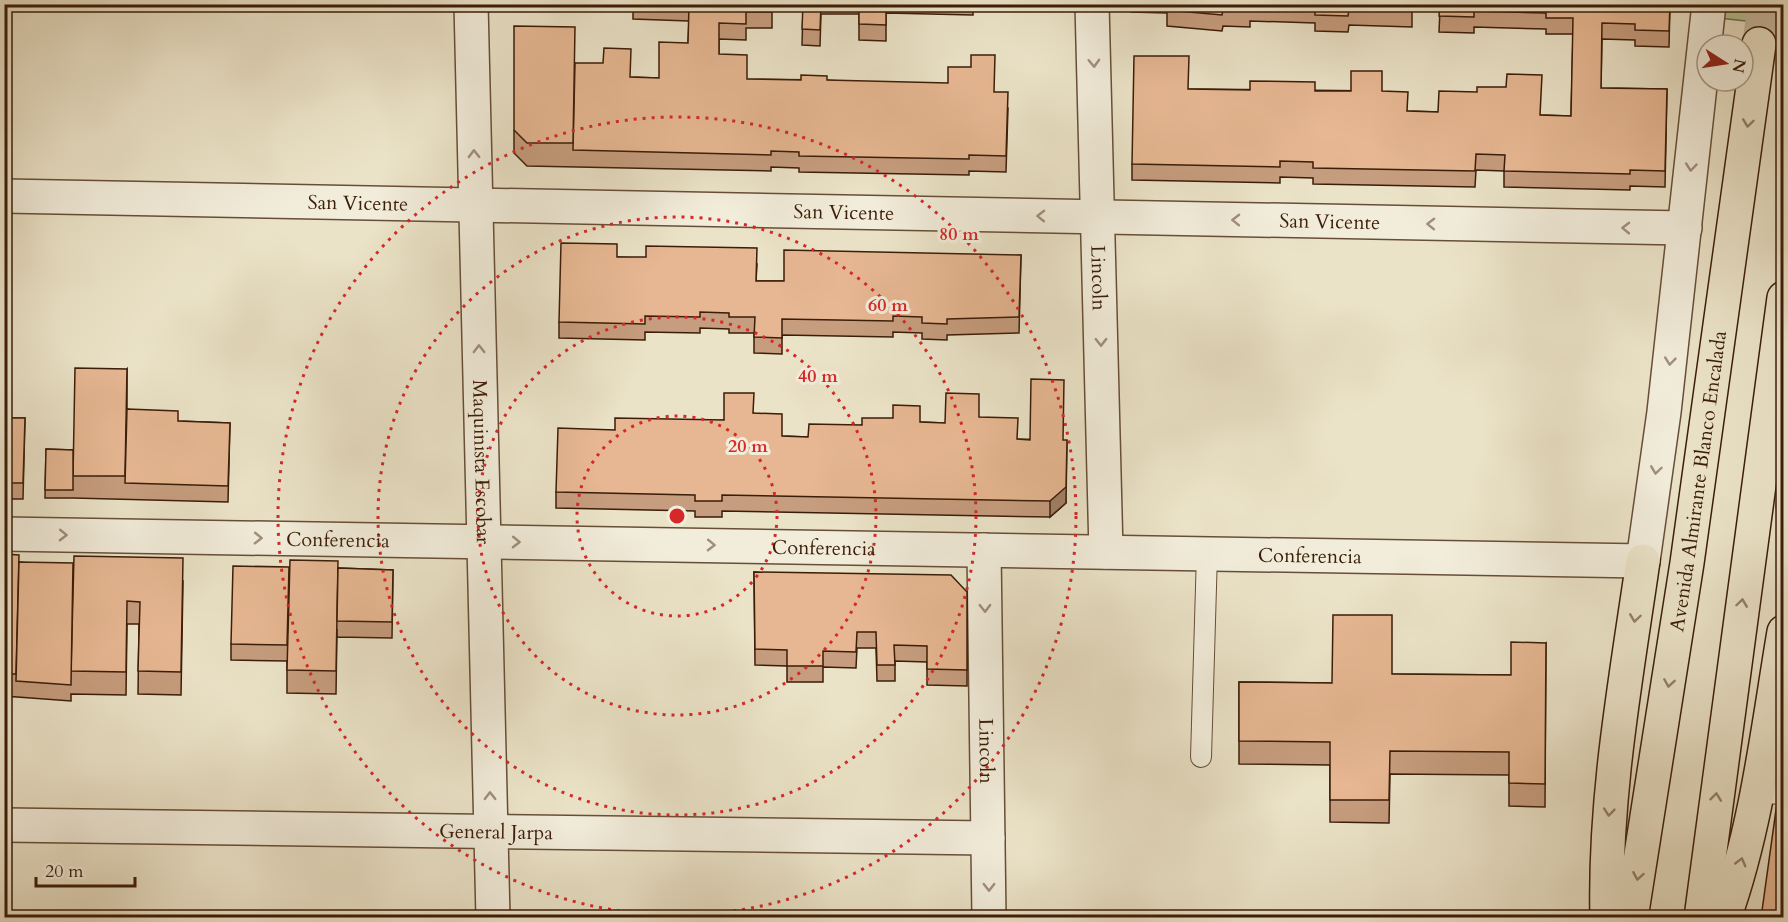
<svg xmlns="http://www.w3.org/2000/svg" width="1788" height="922" font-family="Cardo,serif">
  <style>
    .green { fill: #b6c497; stroke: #787050; stroke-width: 1.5 }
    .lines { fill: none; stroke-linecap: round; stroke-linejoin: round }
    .primary-tunnel { stroke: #c8bba2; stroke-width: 33; stroke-dasharray: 33 16; stroke-linecap: butt }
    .service-casing { stroke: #674e38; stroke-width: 22 }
    .minor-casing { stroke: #674e38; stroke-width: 36 }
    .tertiary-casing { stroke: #674e38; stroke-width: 36 }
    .primary-casing { stroke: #3b1d08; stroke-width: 36 }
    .service { stroke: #f2eddb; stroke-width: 20 }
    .minor { stroke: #f2eddb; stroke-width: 33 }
    .tertiary { stroke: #f2eddb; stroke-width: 33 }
    .primary { stroke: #ebe3c8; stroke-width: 33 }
    .wall { fill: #c69d7e; stroke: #3b1d08; stroke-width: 1.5 }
    .shaded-wall { fill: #a18066; stroke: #3b1d08; stroke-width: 1.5 }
    .building { fill: #e6b792; stroke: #3b1d08; stroke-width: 1.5 }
    .oneway { stroke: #a08f7c }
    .oneway2 { stroke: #938068 }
    .ring { fill: none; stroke: #d62828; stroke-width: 3; stroke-dasharray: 3 6 }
    .labels { text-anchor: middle; stroke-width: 6; stroke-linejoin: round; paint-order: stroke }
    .street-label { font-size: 20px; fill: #3b1d08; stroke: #f2eddb }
    .centre { fill: #d62828; stroke: #f2eddb; stroke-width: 3 }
    .ring-label { font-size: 18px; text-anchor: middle; font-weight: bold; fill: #d62828; stroke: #f2eddb; stroke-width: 6; stroke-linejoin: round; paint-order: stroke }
  </style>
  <rect width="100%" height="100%" fill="#ebe3c8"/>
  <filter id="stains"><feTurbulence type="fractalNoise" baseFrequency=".00333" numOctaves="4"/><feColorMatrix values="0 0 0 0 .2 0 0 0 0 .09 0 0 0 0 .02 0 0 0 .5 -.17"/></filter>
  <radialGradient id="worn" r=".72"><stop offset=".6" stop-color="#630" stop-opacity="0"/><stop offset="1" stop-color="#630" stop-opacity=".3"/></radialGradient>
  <g class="green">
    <polygon points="1721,5 1783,5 1783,25 1719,18"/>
    <polygon points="1783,448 1783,498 1776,507"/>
  </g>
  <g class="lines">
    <polyline class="primary-tunnel" points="1759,44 1764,4"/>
    <defs>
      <g id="service">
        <polyline points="1201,757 1207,553"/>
        <polyline points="1757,793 1784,794"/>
      </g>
      <g id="minor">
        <path id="s1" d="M471,4L493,918"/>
        <path id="s2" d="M1092,4L1106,552"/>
        <path id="s3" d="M4,196L1685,228"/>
        <path id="s4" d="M984,550L989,918"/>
        <path id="s5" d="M4,825L988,838"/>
      </g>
      <g id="tertiary">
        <path id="s6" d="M4,534L1643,561L1664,412L1709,4"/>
      </g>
      <g id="primary">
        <path d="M1607,918C1604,797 1626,679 1643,561"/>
        <path id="s7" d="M1631,918L1687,563L1759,44"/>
        <polyline points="1701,918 1784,298"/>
        <path d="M1724,918C1757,826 1768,727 1784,632"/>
      </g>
    </defs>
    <use href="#service" class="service-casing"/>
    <use href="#minor" class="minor-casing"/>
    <use href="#tertiary" class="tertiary-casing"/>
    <use href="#primary" class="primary-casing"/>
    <use href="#service" class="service"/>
    <use href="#minor" class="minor"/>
    <use href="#tertiary" class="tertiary"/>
    <use href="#primary" class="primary"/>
  </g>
  <g class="wall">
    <polygon points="633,4 973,4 973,15 886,13 886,41 859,40 859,14 821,14 820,46 802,45 803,11 772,10 772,28 746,28 746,40 719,39 719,54 747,79 827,80 994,92 1008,108 1006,172 969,171 969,175 799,172 799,168 771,167 771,171 527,166 514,153 514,130 575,63 630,77 659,78 688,43 689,21 633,19"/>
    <polygon points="1131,4 1670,4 1669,47 1635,46 1635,40 1602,39 1601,88 1667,89 1665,187 1630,186 1630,190 1504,187 1504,171 1476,170 1475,187 1313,184 1313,178 1280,177 1280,183 1132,180 1132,164 1189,89 1382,91 1408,111 1571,116 1573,34 1546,34 1546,29 1474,27 1474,33 1439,32 1440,10 1412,10 1412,27 1349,25 1348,32 1315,31 1315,23 1250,21 1250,27 1223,26 1222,31 1167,26 1167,13 1131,12"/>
    <polygon points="1021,255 1019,333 947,335 947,340 922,339 922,333 893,332 893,337 782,335 782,354 754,353 754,333 729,333 729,329 700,328 700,333 645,332 645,340 559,338 559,322 617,257 757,264 756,281 784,281"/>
    <polygon points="127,369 127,409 178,421 230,423 228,502 73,498 45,498 46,449 73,450"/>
    <polygon points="754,413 782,436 808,437 862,425 920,422 945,423 979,417 1018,439 1063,440 1066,503 1050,517 722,511 722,517 695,517 695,511 556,508 556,492 615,430 724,420"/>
    <polygon points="4,418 25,418 23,499 4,499"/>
    <polygon points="4,554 19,562 183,581 181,695 138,694 139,624 127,624 126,695 71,694 71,701 4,696"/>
    <polygon points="338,568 393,570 392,638 337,637 337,629 336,694 287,693 287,661 231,660 231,644"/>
    <polygon points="754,572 967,592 967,686 927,685 927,662 895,661 895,681 877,681 876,648 857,648 856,668 823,667 823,682 787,682 787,666 755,665"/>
    <polygon points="1546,643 1545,807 1509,806 1509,775 1390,774 1389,823 1330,822 1330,765 1239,764 1239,682 1332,683 1392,674 1511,675"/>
  </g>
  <polygon class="shaded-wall" points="1067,440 1066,503 1050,517 1050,501"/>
  <g class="building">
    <polygon points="684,4 772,4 772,12 746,12 746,24 719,23 719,54 747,55 747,79 801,80 801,75 827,76 827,80 948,83 948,67 971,67 971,55 995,55 994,92 1008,92 1006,156 969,155 969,159 799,156 799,152 771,151 771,155 573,150 575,63 603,63 604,48 631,49 630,77 659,78 659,42 688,43 689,5"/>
    <polygon points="803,4 821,4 820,30 802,29"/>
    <polygon points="859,4 886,4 886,25 859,24"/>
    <polygon points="1167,4 1412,4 1412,11 1349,9 1348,16 1315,15 1315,7 1250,5 1250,11 1223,10 1222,15 1167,10"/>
    <polygon points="1440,4 1670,4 1669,31 1635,30 1635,24 1602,23 1601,88 1667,89 1665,171 1630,170 1630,174 1504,171 1505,155 1476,154 1475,171 1313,168 1313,162 1280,161 1280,167 1132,164 1134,56 1189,56 1188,89 1250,90 1250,81 1315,82 1315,91 1351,91 1351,71 1382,71 1382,91 1408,92 1407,111 1438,112 1439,91 1477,92 1477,87 1506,87 1507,74 1542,75 1540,115 1571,116 1573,18 1546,18 1546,13 1474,11 1474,17 1439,16"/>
    <polygon points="514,26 575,27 573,143 527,143 514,130"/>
    <polygon points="561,243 617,244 617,257 646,257 646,246 757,248 756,281 784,281 784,250 1021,255 1019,317 947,319 947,324 922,323 922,317 893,316 893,321 782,319 782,338 754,337 755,317 729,317 729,313 700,312 700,317 645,316 645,324 559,322"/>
    <polygon points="75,368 127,369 125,476 73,476"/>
    <polygon points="1031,379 1064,380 1063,440 1067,440 1066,487 1050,501 722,495 722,501 695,501 695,495 556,492 558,428 615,430 615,418 724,420 724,393 754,393 753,413 782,414 782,436 808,437 809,424 862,425 862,418 893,418 893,405 920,406 920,422 945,423 946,393 979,394 979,417 1018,418 1017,439 1030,440"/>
    <polygon points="127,409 178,411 178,421 230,423 228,486 125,483"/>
    <polygon points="4,418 25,418 23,483 4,483"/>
    <polygon points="46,449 73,450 73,490 45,490"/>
    <polygon points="4,554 19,555 16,674 4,674"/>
    <polygon points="74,556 183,558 181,672 138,671 140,602 127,601 126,672 71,671"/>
    <polygon points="290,560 338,561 336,671 287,670"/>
    <polygon points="19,562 73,563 71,685 16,681"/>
    <polygon points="233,566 289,567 287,645 231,644"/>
    <polygon points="338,568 393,570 392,622 337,621"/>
    <polygon points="754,572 951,575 967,592 967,670 927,669 927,646 894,645 895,665 877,665 876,632 857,632 856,652 823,651 823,666 787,666 787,650 755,649"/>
    <polygon points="1333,615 1392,615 1392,674 1511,675 1511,642 1546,643 1545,784 1509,783 1509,752 1390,751 1389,800 1330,800 1330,742 1239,741 1239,682 1332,683"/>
    <polygon points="1780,781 1784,781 1784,918 1761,918"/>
  </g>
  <defs><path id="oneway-chevron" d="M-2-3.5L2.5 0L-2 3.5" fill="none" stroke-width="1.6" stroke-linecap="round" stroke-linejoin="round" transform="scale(1.5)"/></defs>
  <g class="oneway">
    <use href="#oneway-chevron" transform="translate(1094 63) rotate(88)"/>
    <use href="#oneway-chevron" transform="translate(474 154) rotate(-91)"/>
    <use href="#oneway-chevron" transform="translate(1691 167) rotate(96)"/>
    <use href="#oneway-chevron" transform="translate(1041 216) rotate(-179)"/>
    <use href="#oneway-chevron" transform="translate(1236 220) rotate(-179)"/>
    <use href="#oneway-chevron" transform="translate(1431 224) rotate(-179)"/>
    <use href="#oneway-chevron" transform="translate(1626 228) rotate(-179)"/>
    <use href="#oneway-chevron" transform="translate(1101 342) rotate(89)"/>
    <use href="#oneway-chevron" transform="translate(479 349) rotate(-91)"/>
    <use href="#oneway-chevron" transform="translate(1670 361) rotate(96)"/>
    <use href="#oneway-chevron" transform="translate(1656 470) rotate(98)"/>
    <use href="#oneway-chevron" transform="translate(63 535) rotate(1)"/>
    <use href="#oneway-chevron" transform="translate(258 538) rotate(1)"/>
    <use href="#oneway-chevron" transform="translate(516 542) rotate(1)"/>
    <use href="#oneway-chevron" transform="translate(711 545) rotate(1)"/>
    <use href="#oneway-chevron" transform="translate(985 608) rotate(89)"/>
    <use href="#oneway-chevron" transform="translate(490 796) rotate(-91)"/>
    <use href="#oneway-chevron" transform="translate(989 887) rotate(90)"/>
  </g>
  <g class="oneway2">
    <use href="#oneway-chevron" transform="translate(1748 123) rotate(98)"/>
    <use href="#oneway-chevron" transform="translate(1742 603) rotate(-82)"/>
    <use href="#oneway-chevron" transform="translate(1635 618) rotate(98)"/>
    <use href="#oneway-chevron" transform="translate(1669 683) rotate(99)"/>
    <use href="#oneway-chevron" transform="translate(1716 797) rotate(-83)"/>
    <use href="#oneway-chevron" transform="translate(1609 812) rotate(96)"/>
    <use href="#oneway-chevron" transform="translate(1741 862) rotate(-75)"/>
    <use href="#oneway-chevron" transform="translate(1638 876) rotate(100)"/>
  </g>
  <g class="ring">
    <circle cx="677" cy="516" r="100"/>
    <circle cx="677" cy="516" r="199"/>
    <circle cx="677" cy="516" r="299"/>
    <circle cx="677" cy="516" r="399"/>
  </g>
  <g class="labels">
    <g class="street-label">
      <text dy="7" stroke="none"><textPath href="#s3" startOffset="354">San Vicente</textPath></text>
      <text dy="7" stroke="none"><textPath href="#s3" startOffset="840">San Vicente</textPath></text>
      <text dy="7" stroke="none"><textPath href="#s3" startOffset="1326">San Vicente</textPath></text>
      <text dy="7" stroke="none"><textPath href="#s2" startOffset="274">Lincoln</textPath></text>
      <text dy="7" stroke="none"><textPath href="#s1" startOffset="458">Maquinista Escobar</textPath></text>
      <text dy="7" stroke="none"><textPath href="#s7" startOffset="442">Avenida Almirante Blanco Encalada</textPath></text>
      <text dy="7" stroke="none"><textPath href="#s6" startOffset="334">Conferencia</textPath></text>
      <text dy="7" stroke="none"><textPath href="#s6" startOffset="820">Conferencia</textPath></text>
      <text dy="7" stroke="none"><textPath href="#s6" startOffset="1306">Conferencia</textPath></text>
      <text dy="7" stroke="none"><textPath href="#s4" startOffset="201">Lincoln</textPath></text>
      <text dy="7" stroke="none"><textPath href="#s5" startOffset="492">General Jarpa</textPath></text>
    </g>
  </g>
  <circle cx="677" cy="516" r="9" class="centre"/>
  <g class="ring-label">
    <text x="959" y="240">80 m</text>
    <text x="888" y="311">60 m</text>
    <text x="818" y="382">40 m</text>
    <text x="748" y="452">20 m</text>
  </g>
  <rect width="1788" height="922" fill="none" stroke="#ebe3c8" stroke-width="24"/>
  <rect x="6" y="6" width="1776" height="910" fill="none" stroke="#3b1d08" stroke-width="3"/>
  <rect x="12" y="12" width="1764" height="898" fill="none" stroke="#3b1d08" stroke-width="1.5"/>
  <g transform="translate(1725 63) rotate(102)"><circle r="28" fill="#f2eddb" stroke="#a99a87" stroke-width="1.5"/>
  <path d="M0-4.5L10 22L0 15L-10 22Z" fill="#8f2418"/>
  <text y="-9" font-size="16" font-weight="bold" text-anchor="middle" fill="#3b1d08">N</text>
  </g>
  <path d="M36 877v9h99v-9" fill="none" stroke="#3b1d08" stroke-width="3"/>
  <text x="45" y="877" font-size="18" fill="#3b1d08" stroke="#f2eddb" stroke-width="4.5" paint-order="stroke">20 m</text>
  <rect width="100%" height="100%" filter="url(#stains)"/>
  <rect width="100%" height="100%" fill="url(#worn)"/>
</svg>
